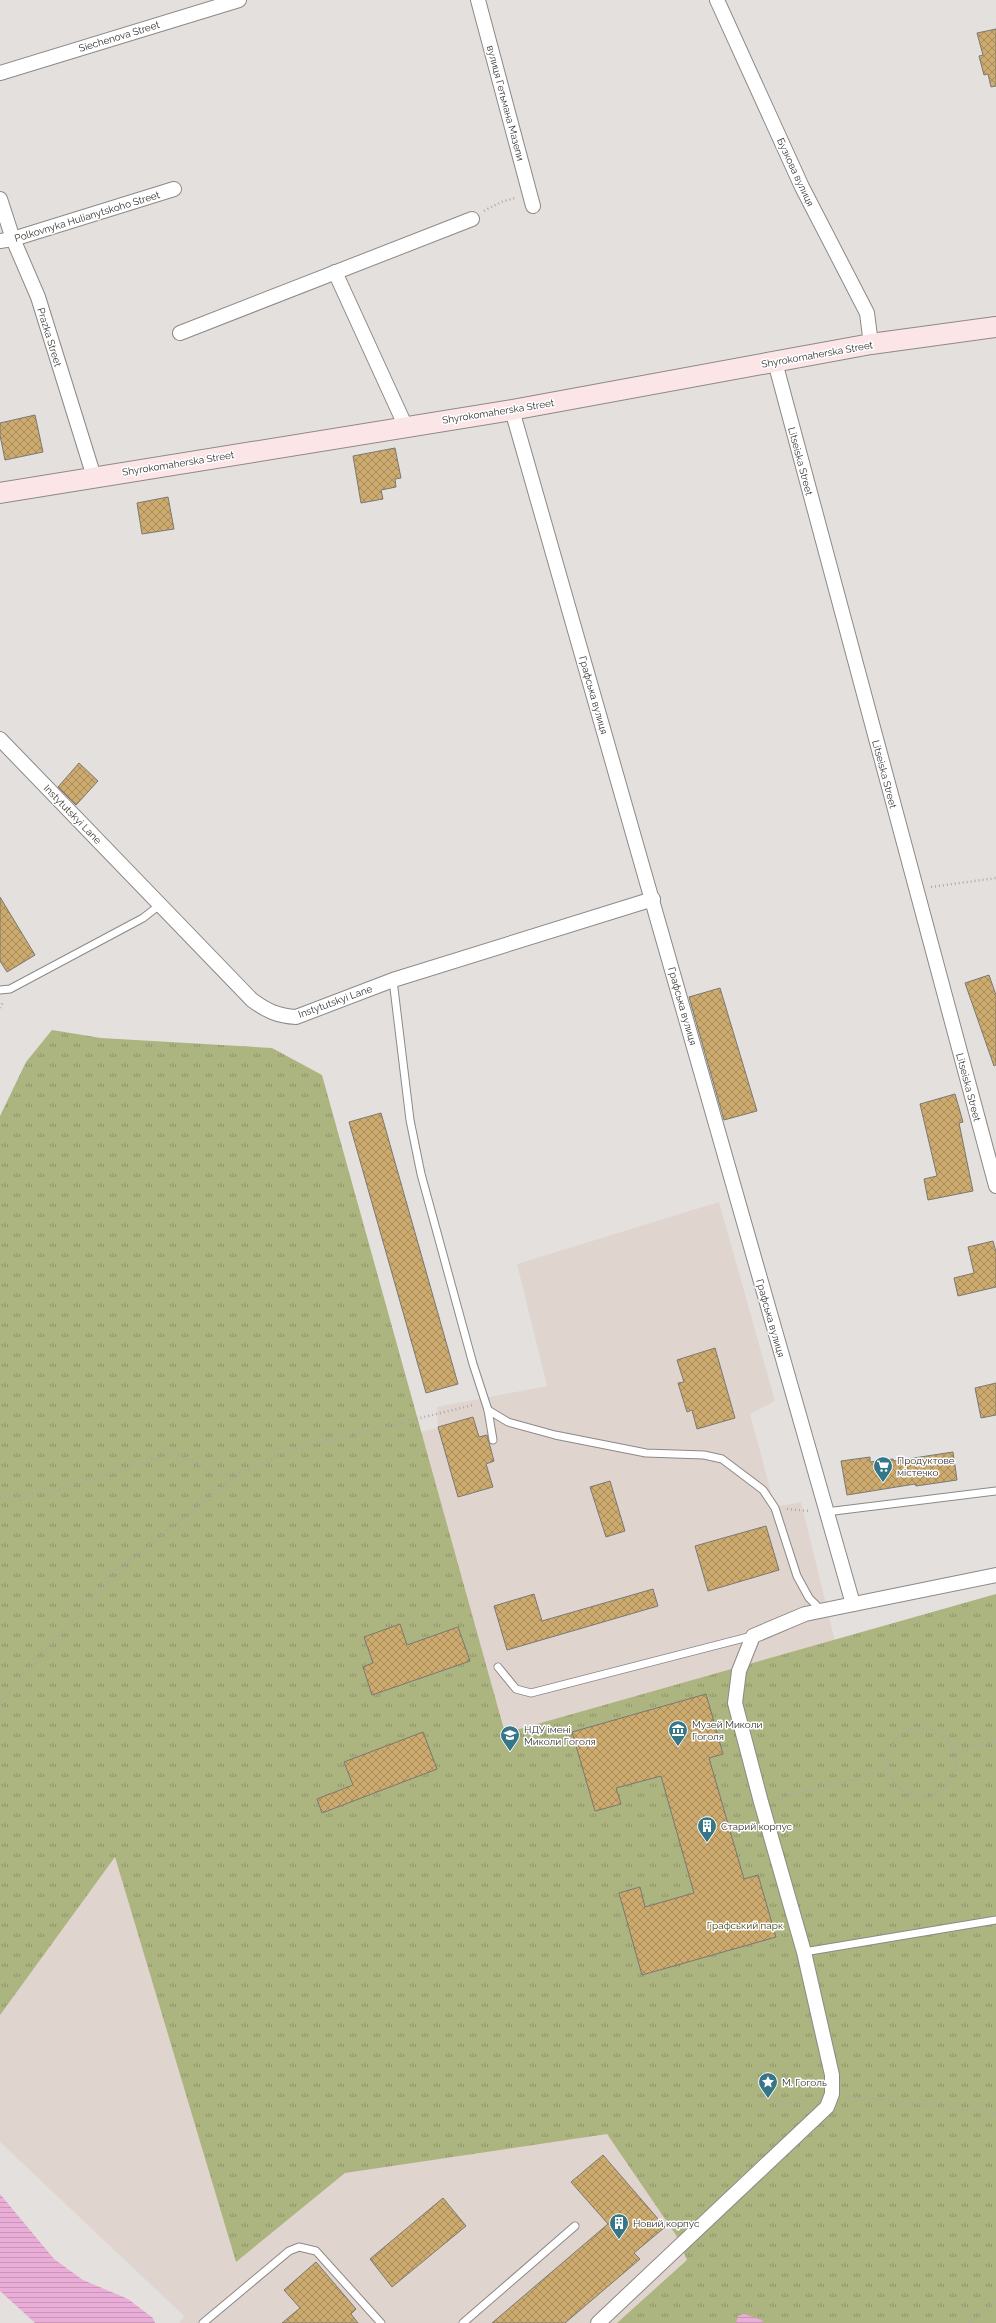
<svg xmlns="http://www.w3.org/2000/svg" width="996" height="2323" font-family="Raleway,sans-serif">
  <style>
    .built { fill: #e0d4cf }
    .park { fill: url(#park-tufts) }
    .water { fill: url(#water-rules) }
    .building { fill: url(#building-cross-hatch); stroke: #7a7875 }
    .lines { fill: none; stroke-linecap: round; stroke-linejoin: round }
    .lane-casing { stroke: #8d8987; stroke-width: 9 }
    .street-casing { stroke: #8d8987; stroke-width: 16 }
    .secondary-casing { stroke: #8d8987; stroke-width: 22 }
    .path { stroke: #aca9a7; stroke-width: 2.5; stroke-dasharray: 1 3; stroke-linecap: butt }
    .lane { stroke: #fff; stroke-width: 7 }
    .street { stroke: #fff; stroke-width: 14 }
    .secondary { stroke: #fce5e7; stroke-width: 20 }
    .labels { text-anchor: middle; stroke-width: 3; stroke-linejoin: round; paint-order: stroke }
    .street-label { font-size: 10px; fill: #363433; stroke: #fff }
    .poi-label { font-size: 10px; fill: #363433; stroke: #fff; text-anchor: start }
    .park-label { font-size: 10px; fill: #3e4310; stroke: #fff }
  </style>
  <defs>
    <pattern id="park-tufts" width="24" height="20" patternUnits="userSpaceOnUse"><rect width="24" height="20" fill="#acb480"/><path d="M3 7l-1-3M5 7V3M7 7l1-3M15 17l-1-3M17 17v-4M19 17l1-3" fill="none" stroke="#8d9369"/></pattern>
    <pattern id="water-rules" width="6" height="5" patternUnits="userSpaceOnUse"><rect width="6" height="5" fill="#eaadd7"/><path d="M0 2.5h6" fill="none" stroke="#c995b9"/></pattern>
    <pattern id="building-cross-hatch" width="8" height="8" patternUnits="userSpaceOnUse"><rect width="8" height="8" fill="#cdaa6d"/><path d="M0 0l8 8M0 8l8-8" fill="none" stroke="#a78b5a"/></pattern>
  </defs>
  <rect width="100%" height="100%" fill="#e4e0de"/>
  <polygon class="built" points="719,1202 775,1401 750,1414 775,1507 801,1502 834,1637 915,1915 985,2323 179,2323 184,2316 0,2142 0,1782 369,1444 438,1428 437,1407 547,1386 517,1264"/>
  <polygon class="park" points="52,1030 101,1038 272,1048 322,1075 505,1733 996,1594 996,2323 617,2323 687,2260 676,2235 607,2134 345,2173 236,2262 115,1857 0,2015 0,1116 26,1062"/>
  <g class="water">
    <polygon points="0,2194 54,2259 83,2280 128,2299 153,2318 155,2323 35,2323 33,2321 0,2291"/>
    <polygon points="744,2314 762,2320 763,2323 736,2323 738,2316"/>
  </g>
  <g class="building">
    <polygon points="996,29 996,86 991,87 988,74 984,75 979,56 983,55 977,33"/>
    <polygon points="35,415 43,452 5,460 0,435 0,423"/>
    <polygon points="395,448 401,478 395,479 396,487 381,490 383,499 361,503 353,456"/>
    <polygon points="168,497 174,529 142,534 137,503"/>
    <polygon points="79,763 98,781 76,805 58,787"/>
    <polygon points="0,897 35,955 7,972 0,961"/>
    <polygon points="989,975 996,995 996,1065 994,1066 965,983"/>
    <polygon points="720,988 757,1111 724,1120 689,997"/>
    <polygon points="955,1094 963,1122 959,1123 973,1191 928,1200 924,1179 937,1176 920,1104"/>
    <polygon points="381,1113 458,1384 426,1393 349,1122"/>
    <polygon points="993,1241 996,1252 996,1287 958,1296 954,1278 974,1273 968,1247"/>
    <polygon points="715,1348 735,1418 697,1429 692,1410 687,1412 678,1383 684,1382 677,1360"/>
    <polygon points="996,1383 996,1415 981,1418 975,1388"/>
    <polygon points="473,1417 479,1437 487,1435 494,1461 486,1464 493,1487 458,1497 438,1427"/>
    <polygon points="953,1452 957,1480 916,1486 915,1484 847,1495 841,1461 870,1457 870,1462 893,1459 894,1461"/>
    <polygon points="610,1481 625,1531 606,1537 590,1487"/>
    <polygon points="766,1526 779,1570 708,1591 695,1546"/>
    <polygon points="653,1589 658,1606 507,1650 494,1606 534,1594 542,1621"/>
    <polygon points="400,1624 407,1645 458,1627 470,1661 372,1695 363,1667 373,1663 364,1637"/>
    <polygon points="706,1694 723,1754 709,1758 744,1879 758,1875 776,1937 642,1975 619,1893 640,1887 645,1907 694,1893 661,1776 616,1788 621,1804 595,1811 572,1732"/>
    <polygon points="423,1732 437,1769 322,1813 317,1799 353,1785 344,1762"/>
    <polygon points="603,2155 665,2227 634,2253 640,2259 565,2323 492,2323 608,2224 571,2182"/>
    <polygon points="443,2198 466,2226 392,2287 370,2259"/>
    <polygon points="316,2262 356,2309 351,2314 358,2323 282,2323 300,2308 284,2290"/>
  </g>
  <g class="lines">
    <defs>
      <g id="lane">
        <polyline points="393,980 410,1120 421,1174 473,1364 488,1410 493,1440"/>
        <polyline points="0,990 10,989 143,918 161,904"/>
        <polyline points="488,1410 508,1422 555,1435 646,1453 704,1455 722,1459 763,1490 775,1508 797,1576 809,1598 821,1610"/>
        <polyline points="826,1512 996,1491"/>
        <polyline points="498,1667 516,1689 531,1693 752,1636"/>
        <polyline points="804,1952 996,1920"/>
        <polyline points="203,2323 289,2251 299,2247 316,2251 381,2323"/>
        <polyline points="463,2323 575,2226"/>
      </g>
      <g id="street">
        <polyline points="478,0 533,206"/>
        <polyline points="717,0 802,187 867,313 871,344"/>
        <polyline points="0,73 239,0"/>
        <polyline points="0,199 13,239 38,297 94,477"/>
        <polyline points="0,241 13,239 174,189"/>
        <polyline points="335,272 405,425"/>
        <polyline points="180,333 472,219"/>
        <polyline points="775,362 996,1186"/>
        <polyline points="512,410 853,1604"/>
        <path d="M0,739L252,1000C267,1011 278,1016 296,1017L393,980L653,899"/>
        <polyline points="598,2323 827,2107 832,2094 832,2075 804,1952 761,1802 735,1703 739,1671 753,1636 805,1614 996,1575"/>
      </g>
      <polyline id="secondary" points="0,493 512,410 871,344 996,327"/>
    </defs>
    <use href="#lane" class="lane-casing"/>
    <use href="#street" class="street-casing"/>
    <use href="#secondary" class="secondary-casing"/>
    <g class="path">
      <polyline points="484,211 501,202 515,198"/>
      <polyline points="931,887 996,878"/>
      <polyline points="0,1008 3,1002"/>
      <polyline points="0,1498 56,1490 175,1453 215,1473 242,1472 291,1450 473,1405"/>
      <polyline points="787,1509 810,1511"/>
      <polyline points="0,1702 118,1570 241,1472"/>
      <circle cx="922" cy="1762" r="34"/>
      <polyline points="955,1751 996,1742"/>
      <polyline points="775,1799 889,1770"/>
      <polyline points="848,2096 996,2113"/>
      <polyline points="775,2101 809,2104"/>
      <polyline points="969,2323 996,2301"/>
    </g>
    <use href="#lane" class="lane"/>
    <use href="#street" class="street"/>
    <use href="#secondary" class="secondary"/>
  </g>
  <defs>
    <symbol id="supermarket-pin" viewBox="-11 -11 22 30"><path d="M0 17L-7.5 6A9.5 9.5 0 1 1 7.5 6Z" fill="#357789" stroke="#fff"/><path d="M-6-5.5h2.5l.6 2H6L4.5 2H-2.5L-4.4-4H-6ZM-1.5 3.2a1.3 1.3 0 1 0 .1 0ZM3 3.2a1.3 1.3 0 1 0 .1 0Z" fill="#fff"/></symbol>
    <symbol id="museum-pin" viewBox="-11 -11 22 30"><path d="M0 17L-7.5 6A9.5 9.5 0 1 1 7.5 6Z" fill="#357789" stroke="#fff"/><path d="M0-6L6-3V-2H-6V-3ZM-5-1h2V3h-2ZM-1-1h2V3h-2ZM3-1h2V3H3ZM-6 4H6V6H-6Z" fill="#fff"/></symbol>
    <symbol id="university-pin" viewBox="-11 -11 22 30"><path d="M0 17L-7.5 6A9.5 9.5 0 1 1 7.5 6Z" fill="#357789" stroke="#fff"/><path d="M0-5L7-2L0 1L-7-2ZM-4 1L0 2.5L4 1V4Q0 6-4 4Z" fill="#fff"/></symbol>
    <symbol id="building-pin" viewBox="-11 -11 22 30"><path d="M0 17L-7.5 6A9.5 9.5 0 1 1 7.5 6Z" fill="#357789" stroke="#fff"/><path d="M-4-6H4V6H1V3H-1V6H-4ZM-2.5-4.3h1.7v1.8h-1.7ZM.8-4.3h1.7v1.8H.8ZM-2.5-1h1.7V.8h-1.7ZM.8-1h1.7V.8H.8Z" fill="#fff"/></symbol>
    <symbol id="sight-pin" viewBox="-11 -11 22 30"><path d="M0 17L-7.5 6A9.5 9.5 0 1 1 7.5 6Z" fill="#357789" stroke="#fff"/><path d="M0-6L1.8-2.2L6-1.7L2.9 1.2L3.7 5.4L0 3.3L-3.7 5.4L-2.9 1.2L-6-1.7L-1.8-2.2Z" fill="#fff"/></symbol>
  </defs>
  <g fill-rule="evenodd">
    <use href="#supermarket-pin" x="872" y="1455" width="22" height="30"/>
    <use href="#museum-pin" x="667" y="1719" width="22" height="30"/>
    <use href="#university-pin" x="499" y="1724" width="22" height="30"/>
    <use href="#building-pin" x="696" y="1815" width="22" height="30"/>
    <use href="#sight-pin" x="757" y="2071" width="22" height="30"/>
    <use href="#building-pin" x="608" y="2212" width="22" height="30"/>
  </g>
  <g class="labels">
    <g class="street-label">
      <text transform="translate(119 36) rotate(-17)" y="4">Siechenova Street</text>
      <text transform="translate(506 103) rotate(75)" y="4">вулиця Гетьмана Мазепи</text>
      <text transform="translate(796 172) rotate(65)" y="4">Бузкова вулиця</text>
      <text transform="translate(87 216) rotate(-17)" y="4">Polkovnyka Hulianytskoho Street</text>
      <text transform="translate(50 337) rotate(73)" y="4">Prazka Street</text>
      <text transform="translate(817 354) rotate(-10)" y="4">Shyrokomaherska Street</text>
      <text transform="translate(498 411) rotate(-9)" y="4">Shyrokomaherska Street</text>
      <text transform="translate(801 461) rotate(75)" y="4">Litseiska Street</text>
      <text transform="translate(178 463) rotate(-9)" y="4">Shyrokomaherska Street</text>
      <text transform="translate(594 695) rotate(74)" y="4">Графська вулиця</text>
      <text transform="translate(885 774) rotate(75)" y="4">Litseiska Street</text>
      <text transform="translate(73 814) rotate(46)" y="4">Instytutskyi Lane</text>
      <text transform="translate(335 1001) rotate(-20)" y="4">Instytutskyi Lane</text>
      <text transform="translate(683 1006) rotate(74)" y="4">Графська вулиця</text>
      <text transform="translate(969 1087) rotate(75)" y="4">Litseiska Street</text>
      <text transform="translate(771 1318) rotate(74)" y="4">Графська вулиця</text>
    </g>
    <g class="poi-label">
      <text x="897" y="1464">Продуктове<tspan x="897" dy="12">містечко</tspan></text>
      <text x="692" y="1728">Музей Миколи<tspan x="692" dy="12">Гоголя</tspan></text>
      <text x="524" y="1733">НДУ імені<tspan x="524" dy="12">Миколи Гоголя</tspan></text>
      <text x="721" y="1830">Старий корпус</text>
      <text x="782" y="2086">М. Гоголь</text>
      <text x="633" y="2227">Новий корпус</text>
    </g>
    <g class="park-label">
      <text x="745" y="1929">Графський парк</text>
    </g>
  </g>
</svg>
